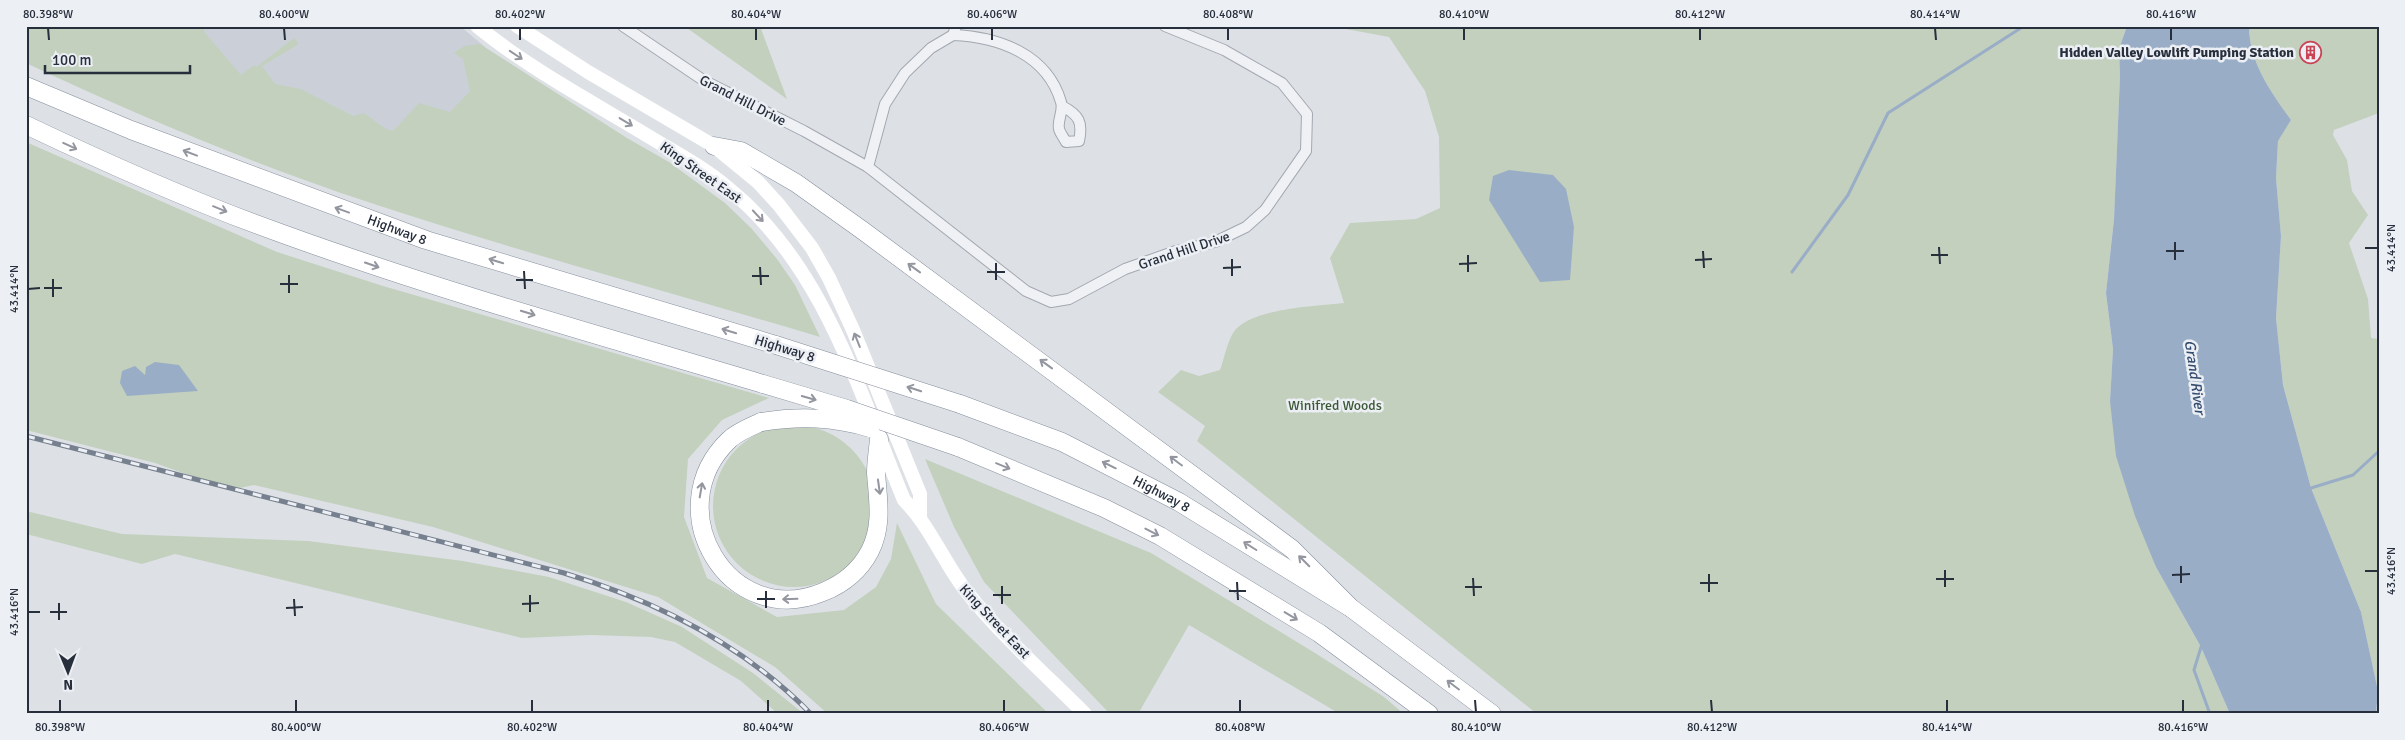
<svg xmlns="http://www.w3.org/2000/svg" width="2405" height="740" font-family="Signika,sans-serif">
  <style>
    .built { fill: #cbd0d8 }
    .green { fill: #c3d0be; fill-rule: evenodd }
    .water { fill: #99aec6 }
    .lines { fill: none; stroke-linecap: round; stroke-linejoin: round }
    .stream { stroke: #99aec6; stroke-width: 3 }
    .street-casing { stroke: #a3a8b0; stroke-width: 12 }
    .highway-casing { stroke: #858e9d; stroke-width: 19 }
    .street { stroke: #f0f1f5; stroke-width: 10 }
    .secondary { stroke: #fff; stroke-width: 14 }
    .highway { stroke: #fff; stroke-width: 18 }
    .rail-casing { stroke: #77808f; stroke-width: 5 }
    .rail { stroke: #eceff4; stroke-width: 3; stroke-dasharray: 9; stroke-linecap: butt }
    .highway-bridge-casing { stroke: #858e9d; stroke-width: 19; stroke-linecap: butt }
    .highway-bridge { stroke: #fff; stroke-width: 18 }
    .oneway { stroke: #93969e }
    .ticks { fill: none; stroke: #272e3c; stroke-width: 2 }
    .labels { text-anchor: middle; stroke-width: 5; stroke-linejoin: round; paint-order: stroke }
    .poi-label { font-size: 14px; font-weight: bold; fill: #272e3c; stroke: #eceff4; text-anchor: end }
    .street-label { font-size: 14px; fill: #272e3c; stroke: #eceff4 }
    .park-label { font-size: 14px; fill: #3b5835; stroke: #eceff4 }
    .water-label { font-size: 15px; font-style: italic; fill: #334c6f; stroke: #eceff4 }
    .neatline { fill: none; stroke: #272e3c; stroke-width: 2 }
    .ticks-label { font-size: 12px; text-anchor: middle; fill: #272e3c }
  </style>
  <rect width="100%" height="100%" fill="#dde1e6"/>
  <polygon class="built" points="183,26 460,26 485,47 474,94 451,117 383,148 239,86"/>
  <g class="green">
    <path d="M26,26H203L205,33L241,75L254,65L256,67L294,38L299,44L262,66L275,84L301,89L353,116L364,113L386,129L393,131L419,103L450,112L470,91L463,59L454,53L464,46L480,44L627,138L669,162L725,203L752,229L777,259L795,285L820,337C670,292 519,252 371,203C253,164 138,116 26,63Z"/>
    <polygon points="684,26 760,26 787,99"/>
    <path d="M1346,26H2127L2119,49L2120,76L2114,219L2106,293L2113,349L2110,401L2156,567L2201,647L2230,714H1537L1197,441L1205,426L1158,392L1181,370L1199,376L1220,370C1224,359 1227,343 1233,333C1249,308 1317,306 1344,303L1330,258L1350,223L1416,219L1440,208L1439,137L1425,91L1389,37L1346,29ZM1489,200L1574,227L1572,241Z"/>
    <path d="M2249,26H2377L2376,29L2379,31V113L2334,130L2333,135L2347,160L2352,191L2368,215L2349,243L2368,299L2371,338L2379,339V714H2376L2378,691L2361,612L2311,488L2283,385L2276,318L2281,236L2276,178L2278,140L2291,120C2271,92 2249,62 2249,26Z"/>
    <polygon points="26,142 277,252 383,286 769,398 722,420 688,459 684,517 707,578 777,617 844,610 876,587 891,559 897,523 936,604 1049,714 828,714 775,667 658,597 433,527 254,485 230,490 155,463 26,430"/>
    <circle cx="794" cy="506" r="81"/>
    <polygon points="925,459 1151,553 1315,653 1384,697 1404,714 1340,714 1189,625 1138,714 1110,714 984,582 954,527"/>
    <polygon points="26,511 122,534 308,541 463,561 549,577 626,602 682,627 753,673 804,714 778,714 741,681 675,642 651,637 591,635 522,638 175,554 142,564 26,534"/>
  </g>
  <g class="water">
    <path d="M2127,26H2249C2249,62 2271,92 2291,120L2278,141L2276,178L2281,236L2276,318L2283,385L2311,488L2361,612L2378,691L2376,714H2230L2201,647L2156,567L2135,516L2116,456L2110,401L2113,349L2106,293L2114,219L2120,76L2119,49Z"/>
    <polygon points="1509,170 1553,175 1566,189 1574,227 1570,280 1540,282 1489,200 1493,176"/>
    <polygon points="155,362 179,365 198,391 127,396 120,383 122,371 135,366 145,375 146,367"/>
  </g>
  <g class="lines">
    <g class="stream">
      <polyline points="1792,272 1848,195 1888,113 2024,26"/>
      <polyline points="2311,488 2353,475 2379,451"/>
      <polyline points="2201,647 2194,670 2210,714"/>
    </g>
    <defs>
      <g id="street">
        <polyline points="623,26 703,80 804,131 868,167 1026,291 1051,302 1069,299 1125,269 1176,251 1215,242 1246,227 1265,210 1306,151 1307,114 1282,83 1224,50 1165,26"/>
        <path d="M953,35C999,37 1047,54 1061,102C1064,111 1057,120 1059,129C1060,133 1064,138 1066,142L1079,141C1083,122 1079,115 1062,106"/>
        <polyline points="868,167 885,104 905,73 931,48 953,35 956,26"/>
      </g>
      <g id="highway">
        <path id="s1" d="M26,86L131,130L426,240L776,345"/>
        <path d="M26,125C110,165 195,203 283,234C440,291 602,336 763,384"/>
        <polyline points="714,146 741,151 796,183 862,230 1292,549 1351,608"/>
        <path id="s2" d="M960,404L1062,442L1179,502L1351,608L1492,714"/>
        <path d="M761,422C750,427 737,432 729,440C657,509 729,631 823,592C843,584 860,570 870,551C883,525 878,500 876,473C876,462 878,450 879,439"/>
        <polyline points="958,447 1104,508 1160,536 1319,633 1429,714"/>
      </g>
    </defs>
    <use href="#street" class="street-casing"/>
    <use href="#highway" class="highway-casing"/>
    <use href="#street" class="street"/>
    <g class="secondary">
      <path d="M477,26C532,71 598,105 658,142C682,156 707,170 728,188C824,266 858,389 904,500C930,526 943,561 966,591C1001,635 1045,674 1085,714"/>
      <polyline points="517,26 588,72 714,146 758,182 779,205 812,248 829,278 853,330 920,494 920,516"/>
    </g>
    <use href="#highway" class="highway"/>
    <defs>
      <path id="rail" d="M26,436L564,573C656,601 743,644 811,714"/>
    </defs>
    <use href="#rail" class="rail-casing"/>
    <use href="#rail" class="rail"/>
    <defs>
      <g id="highway-bridge">
        <polyline points="776,345 960,404"/>
        <polyline points="763,384 847,409 958,447"/>
        <path d="M761,422C800,416 833,417 870,428"/>
      </g>
    </defs>
    <use href="#highway-bridge" class="highway-bridge-casing"/>
    <use href="#highway-bridge" class="highway-bridge"/>
  </g>
  <defs><path id="oneway-shaft" d="M-6 0H5M1.5-3L5.5 0L1.5 3" fill="none" stroke-width="1.6" stroke-linecap="round" stroke-linejoin="round" transform="scale(1.25)"/></defs>
  <g class="oneway">
    <use href="#oneway-shaft" transform="translate(516 55) rotate(34)"/>
    <use href="#oneway-shaft" transform="translate(626 122) rotate(31)"/>
    <use href="#oneway-shaft" transform="translate(70 146) rotate(25)"/>
    <use href="#oneway-shaft" transform="translate(190 153) rotate(-159)"/>
    <use href="#oneway-shaft" transform="translate(220 209) rotate(22)"/>
    <use href="#oneway-shaft" transform="translate(342 210) rotate(-160)"/>
    <use href="#oneway-shaft" transform="translate(758 216) rotate(47)"/>
    <use href="#oneway-shaft" transform="translate(496 261) rotate(-163)"/>
    <use href="#oneway-shaft" transform="translate(372 265) rotate(19)"/>
    <use href="#oneway-shaft" transform="translate(914 268) rotate(-144)"/>
    <use href="#oneway-shaft" transform="translate(528 313) rotate(17)"/>
    <use href="#oneway-shaft" transform="translate(729 331) rotate(-163)"/>
    <use href="#oneway-shaft" transform="translate(857 340) rotate(-112)"/>
    <use href="#oneway-shaft" transform="translate(1046 364) rotate(-144)"/>
    <use href="#oneway-shaft" transform="translate(914 389) rotate(-162)"/>
    <use href="#oneway-shaft" transform="translate(809 398) rotate(16)"/>
    <use href="#oneway-shaft" transform="translate(1176 461) rotate(-143)"/>
    <use href="#oneway-shaft" transform="translate(1109 465) rotate(-154)"/>
    <use href="#oneway-shaft" transform="translate(1003 466) rotate(22)"/>
    <use href="#oneway-shaft" transform="translate(879 487) rotate(82)"/>
    <use href="#oneway-shaft" transform="translate(701 490) rotate(-80)"/>
    <use href="#oneway-shaft" transform="translate(1152 532) rotate(27)"/>
    <use href="#oneway-shaft" transform="translate(1250 546) rotate(-148)"/>
    <use href="#oneway-shaft" transform="translate(1304 561) rotate(-135)"/>
    <use href="#oneway-shaft" transform="translate(790 599) rotate(178)"/>
    <use href="#oneway-shaft" transform="translate(1291 616) rotate(31)"/>
    <use href="#oneway-shaft" transform="translate(1453 685) rotate(-143)"/>
  </g>
  <path class="ticks" d="M48,28L49,40M284,28L285,40M520,28V40M756,28V40M992,28V40M1228,28V40M1464,28V40M1700,28V40M1935,28L1936,40M2171,28V40M2175,242V260M1939,247L1940,264M2365,248H2378M1703,251L1704,268M2166,251H2184M1468,255V272M1931,255H1948M1232,259V276M1695,260L1712,259M996,263V280M1459,264L1477,263M760,267L761,285M1223,268L1241,267M524,271L525,289M987,272H1005M289,275V293M752,276H769M53,279V297M516,280H533M280,284H298M44,288H62M28,289L40,288M2181,566V583M1945,570V587M2365,571H2378M1709,574V592M2172,575L2190,574M1473,578L1474,596M1936,579H1954M1237,582L1238,600M1700,583H1718M1002,586V604M1465,587H1482M766,591V608M1229,591H1246M530,595V612M993,595H1011M294,599L295,616M757,599H775M59,603V620M522,604L539,603M286,608L303,607M28,612H40M50,612H67M60,700V712M296,700V712M532,700V712M768,700V712M1004,700V712M1240,700V712M1475,700L1476,712M1711,700L1712,712M1947,700V712M2183,700V712"/>
  <defs>
    <symbol id="building-ring" viewBox="-11 -11 22 22"><circle r="9.5" fill="#eceff4" stroke="#c94556" stroke-width="1.5"/><path d="M-4-6H4V6H1V3H-1V6H-4ZM-2.5-4.3h1.7v1.8h-1.7ZM.8-4.3h1.7v1.8H.8ZM-2.5-1h1.7V.8h-1.7ZM.8-1h1.7V.8H.8Z" fill="#c94556"/></symbol>
  </defs>
  <g fill-rule="evenodd">
    <use href="#building-ring" x="2298" y="40" width="25" height="25"/>
  </g>
  <g class="labels">
    <g class="poi-label">
      <text x="2294" y="57">Hidden Valley Lowlift Pumping Station</text>
    </g>
    <g class="street-label">
      <text transform="translate(743 100) rotate(27)" y="5">Grand Hill Drive</text>
      <text transform="translate(701 172) rotate(35)" y="5">King Street East</text>
      <text dy="5" stroke="none"><textPath href="#s1" startOffset="398">Highway 8</textPath></text>
      <text transform="translate(1184 250) rotate(-18)" y="5">Grand Hill Drive</text>
      <text transform="translate(785 348) rotate(17)" y="5">Highway 8</text>
      <text dy="5" stroke="none"><textPath href="#s2" startOffset="221">Highway 8</textPath></text>
      <text transform="translate(995 621) rotate(47)" y="5">King Street East</text>
    </g>
    <g class="park-label">
      <text x="1335" y="410">Winifred Woods</text>
    </g>
    <g class="water-label">
      <text transform="translate(2195 377) rotate(82)" y="5">Grand River</text>
    </g>
  </g>
  <rect width="2405" height="740" fill="none" stroke="#eceff4" stroke-width="55"/>
  <g transform="translate(68 672) rotate(179)" stroke="#eceff4" stroke-width="4" paint-order="stroke">
  <path d="M0-4L9 19L0 12L-9 19Z" fill="#272e3c"/>
  <text y="-8" font-size="14" font-weight="bold" text-anchor="middle" fill="#272e3c">N</text>
  </g>
  <path d="M45 65v8h145v-8" fill="none" stroke="#272e3c" stroke-width="2.5"/>
  <text x="52" y="65" font-size="15" fill="#272e3c" stroke="#eceff4" stroke-width="4" paint-order="stroke">100 m</text>
  <rect x="28" y="28" width="2350" height="684" class="neatline"/>
  <g class="ticks-label">
    <text x="48" y="18">80.398°W</text>
    <text x="284" y="18">80.400°W</text>
    <text x="520" y="18">80.402°W</text>
    <text x="756" y="18">80.404°W</text>
    <text x="992" y="18">80.406°W</text>
    <text x="1228" y="18">80.408°W</text>
    <text x="1464" y="18">80.410°W</text>
    <text x="1700" y="18">80.412°W</text>
    <text x="1935" y="18">80.414°W</text>
    <text x="2171" y="18">80.416°W</text>
    <text transform="translate(2391 248) rotate(-90)" y="4">43.414°N</text>
    <text transform="translate(14 289) rotate(-90)" y="4">43.414°N</text>
    <text transform="translate(2391 571) rotate(-90)" y="4">43.416°N</text>
    <text transform="translate(14 612) rotate(-90)" y="4">43.416°N</text>
    <text x="60" y="731">80.398°W</text>
    <text x="296" y="731">80.400°W</text>
    <text x="532" y="731">80.402°W</text>
    <text x="768" y="731">80.404°W</text>
    <text x="1004" y="731">80.406°W</text>
    <text x="1240" y="731">80.408°W</text>
    <text x="1476" y="731">80.410°W</text>
    <text x="1712" y="731">80.412°W</text>
    <text x="1947" y="731">80.414°W</text>
    <text x="2183" y="731">80.416°W</text>
  </g>
</svg>
